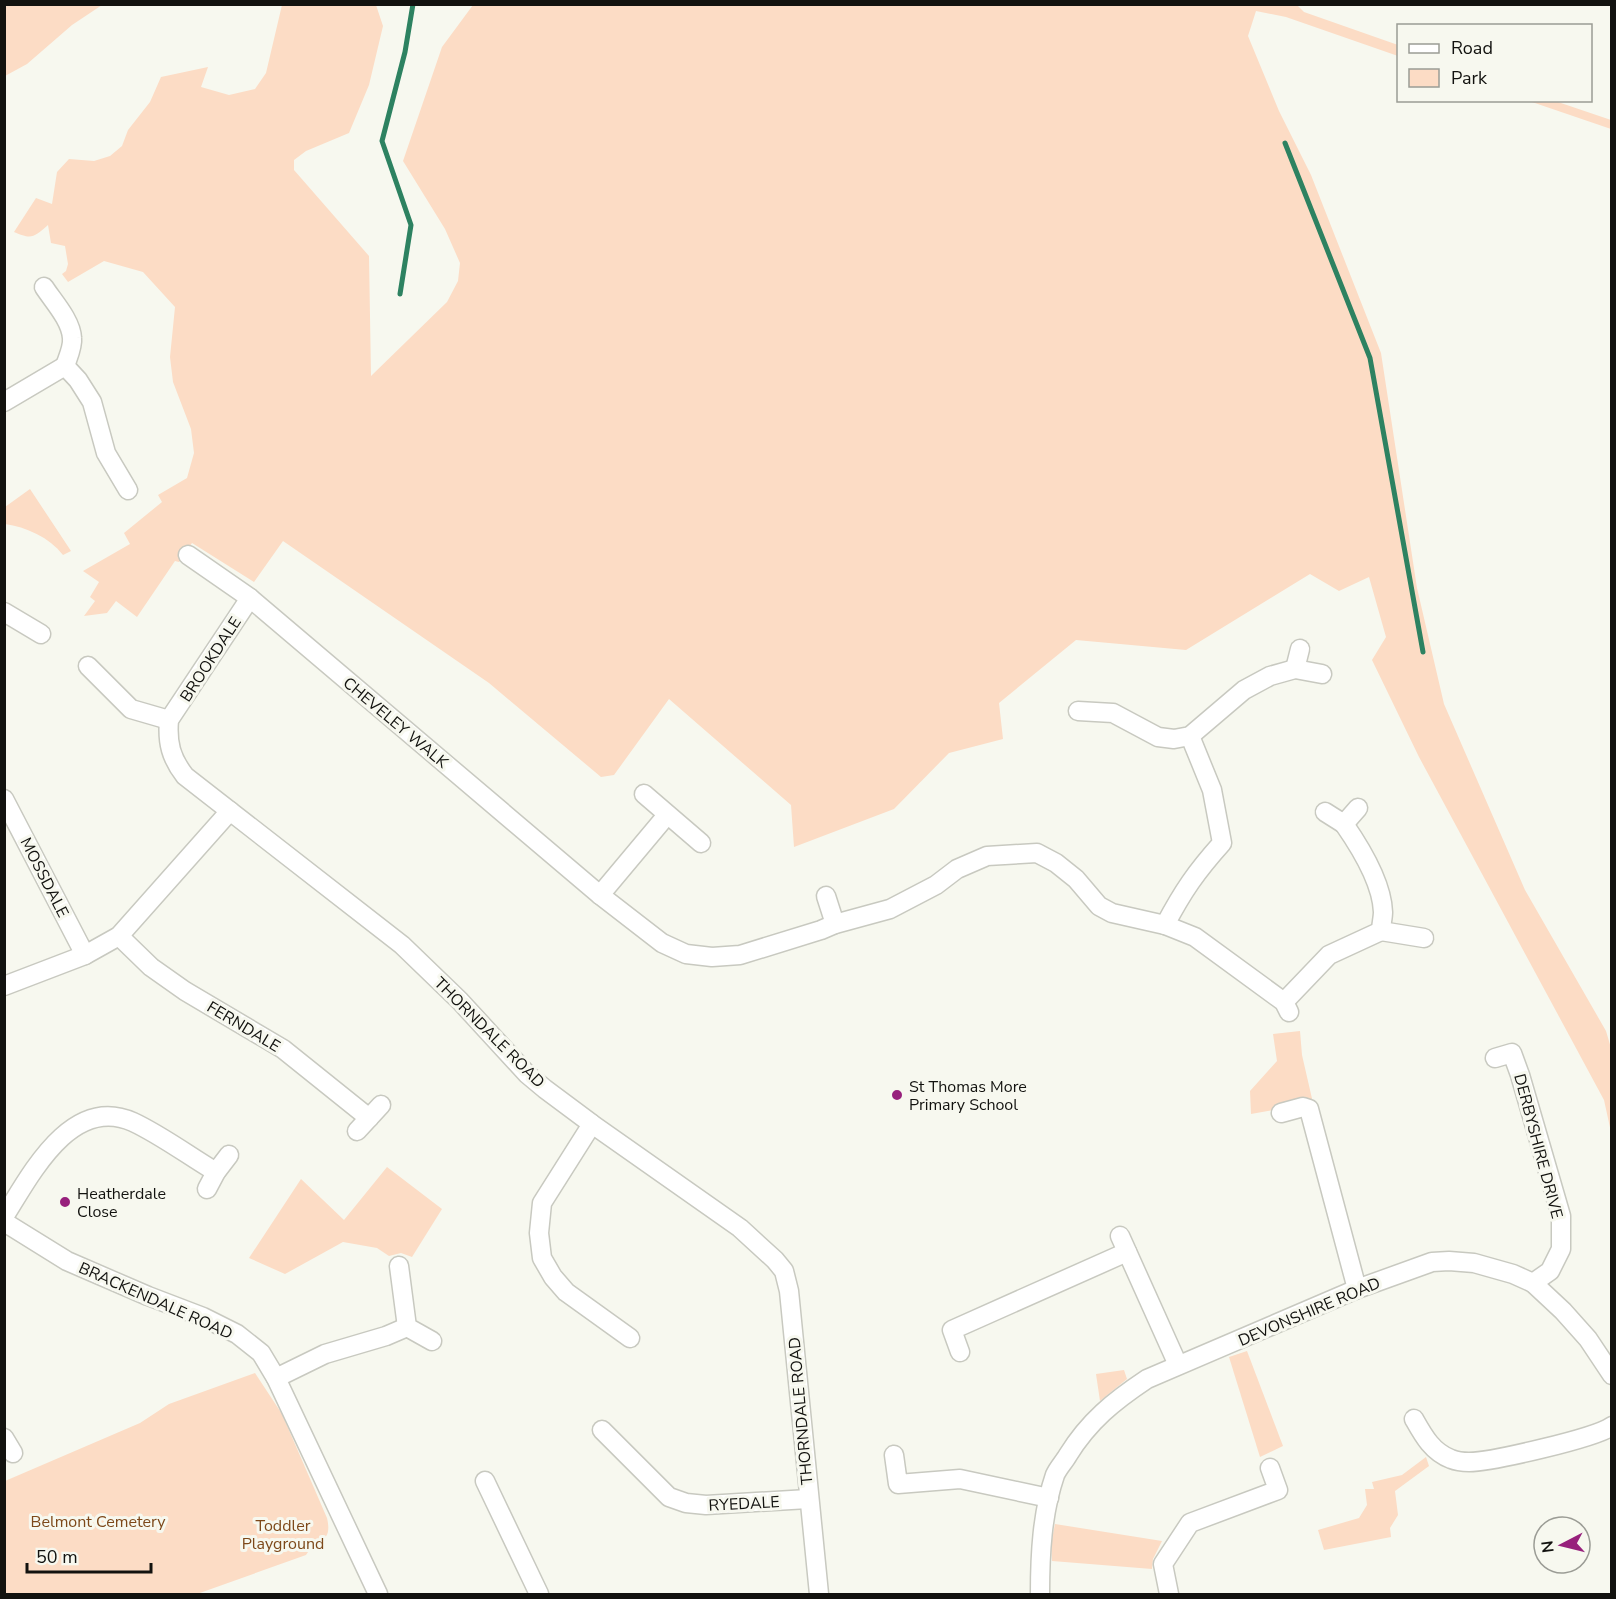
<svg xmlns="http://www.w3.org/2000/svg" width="1616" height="1599" font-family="'Nunito Sans',sans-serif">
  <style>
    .green { fill: #fcdcc5 }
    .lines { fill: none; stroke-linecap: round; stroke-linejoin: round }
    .stream { stroke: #2d8261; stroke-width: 5 }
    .street-casing { stroke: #c8c9c0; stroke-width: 21 }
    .street { stroke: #fff; stroke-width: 18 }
    .poi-dot { fill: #97207c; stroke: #f7f8ef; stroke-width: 2 }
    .labels { text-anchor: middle; stroke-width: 6; stroke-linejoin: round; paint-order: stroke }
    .street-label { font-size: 16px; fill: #12120f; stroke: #f7f8ef }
    .poi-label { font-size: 16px; fill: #12120f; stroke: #f7f8ef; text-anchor: start }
    .park-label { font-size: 16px; fill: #7d4819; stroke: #f7f8ef }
  </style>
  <rect width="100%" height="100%" fill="#f7f8ef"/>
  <g class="green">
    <polygon points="5,4 102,4 102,5 72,25 27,64 5,76"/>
    <path d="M1296,4L1304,12L1398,45V56L1286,17L1256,11L1248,36L1279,111L1311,175L1381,353L1417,588L1444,704L1525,890L1606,1031L1611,1048V1132L1604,1100L1419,757L1372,660L1386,637L1369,577L1339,591L1310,574L1186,650L1076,640L999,703L1003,739L949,753L894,809L794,847L791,805L669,699L614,775L601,777L489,683L283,541L254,582L192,543L179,562L175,561L137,617L116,601L107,613L84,616L95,601L90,597L99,582L83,571L130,544L124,533L162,502L158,495L187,478L194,453L191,429L173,382L170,357L175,307L143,272L104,261L68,282L62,274L66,271L68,264L65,246L51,243L48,225C34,237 32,240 14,232L36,198L52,204L57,172L69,159L94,161L110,156L122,146L128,130L150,102L161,77L208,67L201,87L229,95L255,89L266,73L282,5H376L383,26L369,85L349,133L306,151L294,160V170L369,256L371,376L447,302L458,281L460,263L445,229L403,161L442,47L473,5Z"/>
    <polygon points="1529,101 1555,101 1611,120 1611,129"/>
    <path d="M30,489L71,551L63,555C49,537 26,527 5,524V507Z"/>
    <polygon points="1300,1031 1302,1055 1313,1103 1251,1114 1250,1091 1277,1061 1273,1034"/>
    <polygon points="387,1167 442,1209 412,1257 401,1253 389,1256 377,1248 343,1242 285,1274 249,1258 301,1179 344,1220"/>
    <polygon points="1247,1351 1283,1446 1260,1457 1229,1357"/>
    <polygon points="1124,1370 1127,1379 1100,1401 1096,1374"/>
    <path d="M255,1373L282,1414L327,1518C333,1544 317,1538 306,1555L197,1594H5V1481L140,1423L169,1404Z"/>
    <polygon points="1426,1457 1429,1466 1395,1491 1398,1515 1390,1528 1391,1537 1324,1550 1318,1530 1359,1518 1367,1505 1365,1489 1374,1489 1372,1482 1402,1475"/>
    <polygon points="1055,1524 1162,1541 1153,1559 1152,1569 1052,1561 1051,1544"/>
  </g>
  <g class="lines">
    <g class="stream">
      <polyline points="1285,143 1370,358 1423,652"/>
      <polyline points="400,294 411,225 382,141 405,52 413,4"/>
    </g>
    <defs>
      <g id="street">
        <path d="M44,287C53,301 71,320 72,338C73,347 68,357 65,366L78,380L92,402L106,453L128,490"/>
        <polyline points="4,402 65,366"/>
        <polyline points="188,555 250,598 600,895 662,943 686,954 712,957 740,955 821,930 835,924 890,909 936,885 957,869 987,856 1037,853 1056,863 1076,879 1099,906 1112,913 1165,925 1195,937 1284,1002 1289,1012"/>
        <path d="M250,598L169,720C167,743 171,758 185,776L402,945L460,1001L527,1074L545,1089L592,1124L740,1228L775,1260L784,1271L789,1291L819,1594"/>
        <polyline points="4,612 41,634"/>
        <polyline points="88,666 131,709 169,720"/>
        <polyline points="1295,669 1300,649"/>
        <polyline points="1078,711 1113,713 1158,737 1174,739 1190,736 1244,690 1270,676 1295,669 1322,674"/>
        <polyline points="644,794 701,843"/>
        <polyline points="4,799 85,955"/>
        <polyline points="1325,812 1344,824 1358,808"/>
        <polyline points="600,895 667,815"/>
        <polyline points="826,896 835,924"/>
        <path d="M1165,925C1183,891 1196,872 1222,843L1212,790L1190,736"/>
        <polyline points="1381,931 1424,938"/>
        <polyline points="119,936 151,967 185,991 283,1049 369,1118"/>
        <polyline points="4,986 85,955 119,936 230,811"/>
        <path d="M1284,1002L1329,955L1381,931C1381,925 1383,918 1383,912C1382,883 1360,847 1344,824"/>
        <polyline points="1495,1058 1512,1053 1520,1075 1561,1216 1561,1249 1550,1271 1533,1283"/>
        <polyline points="1281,1113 1303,1107 1309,1109 1357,1289"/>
        <polyline points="592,1124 542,1203 539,1233 542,1258 553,1277 566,1292 630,1338"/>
        <polyline points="357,1131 381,1105"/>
        <polyline points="207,1189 216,1172 229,1155"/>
        <path d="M4,1217C30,1176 71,1094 133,1122C161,1135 189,1156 216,1172"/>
        <polyline points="4,1222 67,1261 148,1296 203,1317 237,1334 261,1353 276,1378 378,1594"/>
        <polyline points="1120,1236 1178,1365"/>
        <polyline points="399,1266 407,1327 432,1341"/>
        <polyline points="960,1352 952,1330 1127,1252"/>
        <polyline points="276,1378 325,1354 386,1336 407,1327"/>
        <path d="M1414,1419C1423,1435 1432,1452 1451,1459C1456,1461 1463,1462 1469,1462C1491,1462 1595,1438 1612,1426"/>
        <polyline points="602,1430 669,1497 686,1503 706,1505 808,1499"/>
        <polyline points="4,1438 13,1453"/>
        <polyline points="894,1455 898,1484 960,1479 1049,1498"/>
        <polyline points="485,1481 539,1594"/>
        <path d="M1040,1594C1040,1554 1042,1513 1055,1475C1058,1468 1064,1462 1068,1455C1089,1421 1114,1401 1147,1379L1357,1289L1432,1262L1449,1261L1474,1263L1513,1274L1533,1283L1563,1311L1588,1339L1612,1375"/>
        <polyline points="1169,1594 1163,1564 1190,1523 1278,1490 1270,1468"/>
      </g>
    </defs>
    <use href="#street" class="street-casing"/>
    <use href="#street" class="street"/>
  </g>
  <g class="poi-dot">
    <circle cx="897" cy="1095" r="6"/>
    <circle cx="65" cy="1202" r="6"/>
  </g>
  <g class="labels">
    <g class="street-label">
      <text transform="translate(210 659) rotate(-57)" y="6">BROOKDALE</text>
      <text transform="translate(396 722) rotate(40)" y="6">CHEVELEY WALK</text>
      <text transform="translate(45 877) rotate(63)" y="6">MOSSDALE</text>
      <text transform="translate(244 1026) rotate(31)" y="6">FERNDALE</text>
      <text transform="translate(490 1032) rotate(45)" y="6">THORNDALE ROAD</text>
      <text transform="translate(1539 1146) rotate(75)" y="6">DERBYSHIRE DRIVE</text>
      <text transform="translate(156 1300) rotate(24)" y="6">BRACKENDALE ROAD</text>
      <text transform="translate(1309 1311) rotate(-23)" y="6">DEVONSHIRE ROAD</text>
      <text transform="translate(800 1411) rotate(-95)" y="6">THORNDALE ROAD</text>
      <text transform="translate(744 1503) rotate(-3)" y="6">RYEDALE</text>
    </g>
    <g class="poi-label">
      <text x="909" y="1092">St Thomas More<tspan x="909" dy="18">Primary School</tspan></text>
      <text x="77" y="1199">Heatherdale<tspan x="77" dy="18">Close</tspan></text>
    </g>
    <g class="park-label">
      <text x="98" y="1527">Belmont Cemetery</text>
      <text x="283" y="1531">Toddler<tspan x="283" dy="18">Playground</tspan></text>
    </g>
  </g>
  <rect width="1616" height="1599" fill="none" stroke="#12120f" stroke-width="12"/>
  <rect x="1397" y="24" width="195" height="78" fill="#f7f8ef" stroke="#9b9c95" stroke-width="1.5"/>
  <rect x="1409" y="44" width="30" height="9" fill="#ffffff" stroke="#9b9c95" stroke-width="1.5"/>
  <text x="1451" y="54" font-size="18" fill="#12120f">Road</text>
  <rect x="1409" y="69" width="30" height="18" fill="#fcdcc5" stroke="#9b9c95" stroke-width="1.5"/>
  <text x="1451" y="84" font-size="18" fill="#12120f">Park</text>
  <g transform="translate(1562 1545) rotate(263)"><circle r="28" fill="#f7f8ef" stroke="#9b9c95" stroke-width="1.5"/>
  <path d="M0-4.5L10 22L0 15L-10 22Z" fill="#97207c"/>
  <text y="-9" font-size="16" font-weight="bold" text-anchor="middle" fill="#12120f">N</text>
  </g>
  <path d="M27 1563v9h124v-9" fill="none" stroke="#12120f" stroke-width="3"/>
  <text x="36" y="1563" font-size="18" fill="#12120f" stroke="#f7f8ef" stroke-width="4.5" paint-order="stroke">50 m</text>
</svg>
